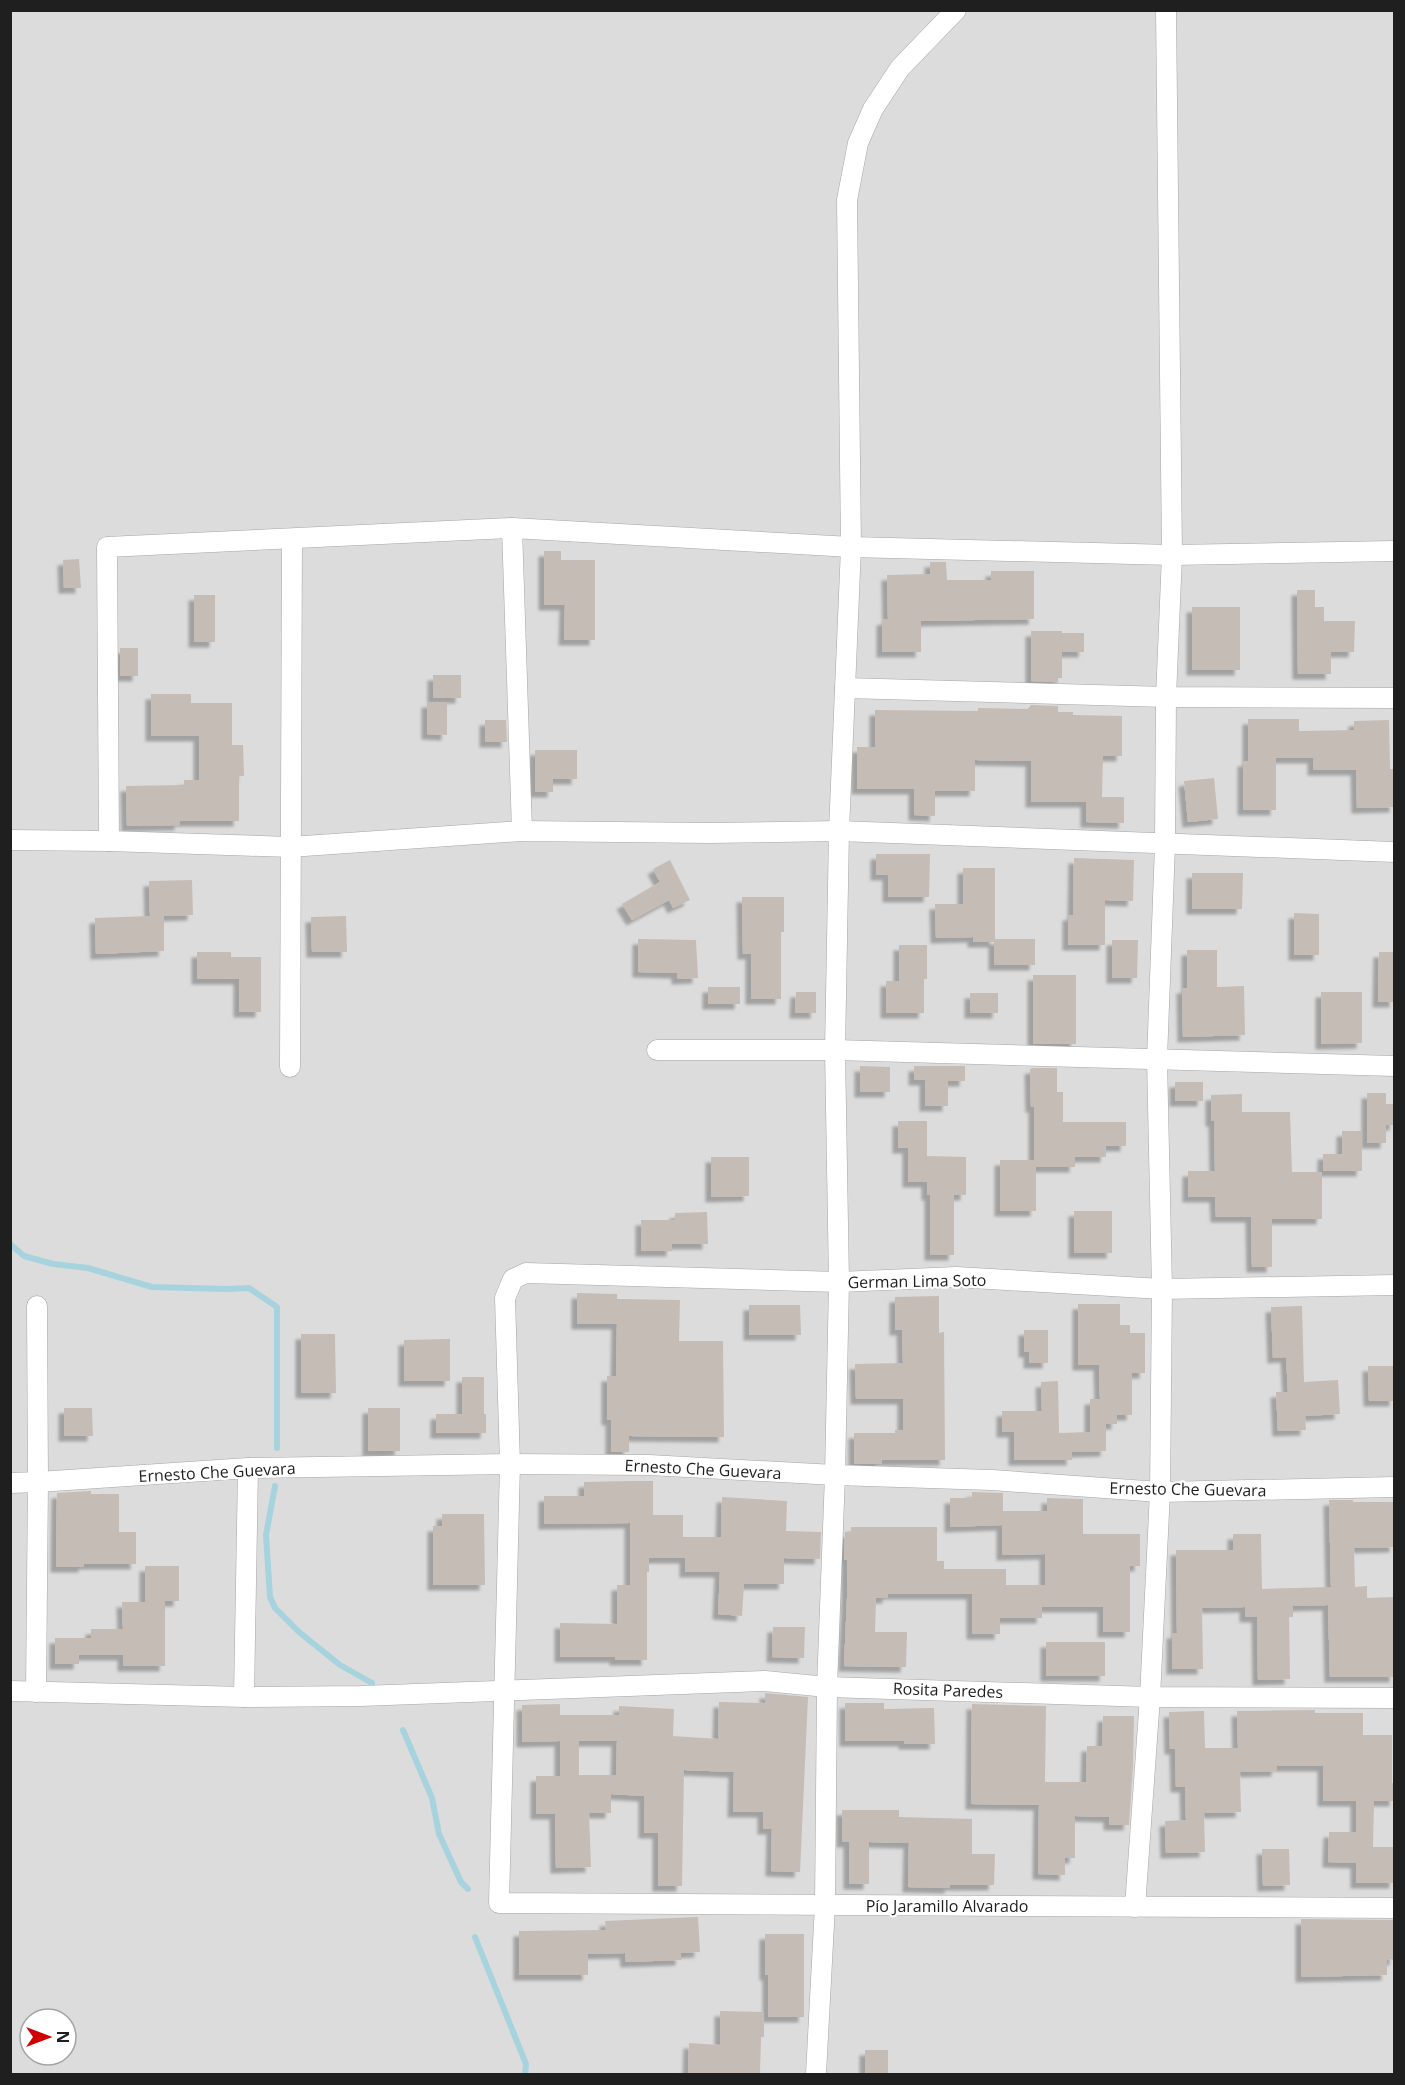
<svg xmlns="http://www.w3.org/2000/svg" width="1405" height="2085" font-family="'Open Sans',sans-serif">
  <style>
    .residential { fill: #dddcdc; fill-rule: evenodd }
    .lines { fill: none; stroke-linecap: round; stroke-linejoin: round }
    .stream { stroke: #a6d3de; stroke-width: 6 }
    .building { fill: #c5bcb5; fill-rule: evenodd; filter: url(#shadow) }
    .minor-casing { stroke: #a6a6a6; stroke-width: 21 }
    .minor { stroke: #fff; stroke-width: 20 }
    .labels { text-anchor: middle; stroke-width: 4.5; stroke-linejoin: round; paint-order: stroke }
    .street-label { font-size: 16px; fill: #1f1f1f; stroke: #fff }
  </style>
  <defs>
    <filter id="shadow"><feDropShadow dx="-5.5" dy="5.5" stdDeviation="1.5" flood-color="#0004"/></filter>
  </defs>
  <rect width="100%" height="100%" fill="#f0ece6"/>
  <path class="residential" d="M11,11H1394V2074H11ZM30,2019H66V2055H30Z"/>
  <g class="lines">
    <g class="stream">
      <polyline points="10,1244 24,1256 53,1264 88,1268 152,1287 227,1289 249,1288 277,1307 277,1448"/>
      <polyline points="275,1486 266,1535 270,1597 275,1608 299,1632 340,1665 372,1683"/>
      <polyline points="403,1730 432,1798 439,1834 461,1882 468,1889"/>
      <polyline points="475,1937 526,2064 525,2074"/>
    </g>
  </g>
  <g class="building">
    <polygon points="544,551 561,551 561,560 595,560 595,640 564,640 565,605 544,605"/>
    <polygon points="79,559 81,588 64,588 63,560"/>
    <polygon points="930,562 946,562 947,580 991,580 991,571 1034,571 1034,619 921,621 921,652 882,652 882,620 888,619 887,575 930,574"/>
    <polygon points="1297,590 1315,590 1315,607 1324,607 1324,621 1355,621 1354,652 1331,652 1331,674 1298,674"/>
    <rect x="194" y="595" width="21" height="47"/>
    <rect x="1192" y="607" width="48" height="63"/>
    <polygon points="1031,631 1062,631 1062,633 1084,633 1084,652 1062,652 1062,678 1058,678 1058,682 1031,681"/>
    <rect x="120" y="648" width="18" height="28"/>
    <rect x="433" y="675" width="28" height="23"/>
    <polygon points="151,694 191,694 191,703 232,703 232,745 243,745 244,776 239,776 239,821 180,821 180,825 127,826 126,786 184,785 184,780 199,780 199,736 151,736"/>
    <polygon points="427,702 447,702 447,735 427,734"/>
    <polygon points="1031,705 1058,706 1058,712 1073,712 1073,715 1122,716 1122,756 1103,756 1102,797 1124,797 1124,823 1086,822 1086,802 1031,802 1031,761 975,760 975,791 935,791 935,816 914,815 914,789 857,789 857,747 875,747 875,710 978,711 978,708 1028,709"/>
    <polygon points="1248,719 1299,719 1299,731 1354,730 1354,721 1389,720 1390,769 1395,769 1395,807 1357,808 1356,770 1313,770 1313,758 1276,758 1276,810 1243,810 1243,761 1248,761"/>
    <polygon points="485,720 506,720 507,742 485,742"/>
    <polygon points="535,750 577,750 577,779 553,779 553,792 535,792"/>
    <polygon points="1214,778 1218,819 1188,822 1184,781"/>
    <polygon points="876,854 930,854 929,897 888,897 888,875 876,875"/>
    <polygon points="1074,858 1134,860 1133,901 1105,900 1105,945 1068,945 1068,915 1073,915"/>
    <polygon points="670,860 690,900 673,908 669,900 632,920 622,904 660,882 653,869"/>
    <polygon points="963,868 995,868 995,939 1035,939 1035,965 994,965 994,942 973,942 973,937 936,938 935,904 963,904"/>
    <polygon points="1192,873 1243,873 1242,909 1192,909"/>
    <polygon points="192,880 193,915 164,916 164,951 96,954 95,918 150,916 149,881"/>
    <polygon points="742,897 784,897 784,932 781,932 781,999 751,999 751,954 743,954"/>
    <polygon points="1294,913 1319,914 1319,955 1294,955"/>
    <polygon points="346,916 347,952 312,952 311,917"/>
    <polygon points="638,939 696,940 698,978 677,979 677,973 638,972"/>
    <polygon points="1112,940 1138,940 1137,978 1112,978"/>
    <polygon points="899,945 927,945 927,979 924,979 924,1013 886,1013 886,981 899,981"/>
    <polygon points="1187,950 1217,950 1217,987 1244,986 1245,1035 1183,1037 1182,988 1187,988"/>
    <polygon points="197,952 231,952 231,957 261,957 261,1012 239,1012 239,979 197,979"/>
    <polygon points="1379,952 1395,952 1395,1002 1378,1002"/>
    <rect x="1033" y="975" width="43" height="69"/>
    <rect x="708" y="987" width="32" height="17"/>
    <polygon points="796,992 816,992 816,1013 795,1013"/>
    <polygon points="1321,992 1362,992 1362,1043 1321,1044"/>
    <rect x="970" y="993" width="28" height="20"/>
    <polygon points="860,1066 890,1067 890,1092 860,1092"/>
    <polygon points="914,1066 965,1066 965,1081 948,1081 948,1106 925,1106 925,1080 914,1080"/>
    <polygon points="1033,1068 1057,1068 1057,1092 1063,1092 1063,1122 1126,1122 1126,1146 1106,1146 1106,1157 1075,1157 1075,1167 1036,1167 1036,1211 1000,1211 1000,1160 1034,1160 1034,1107 1031,1107 1030,1069"/>
    <rect x="1175" y="1082" width="28" height="19"/>
    <polygon points="1367,1093 1386,1093 1386,1104 1395,1104 1395,1125 1386,1125 1386,1143 1367,1143"/>
    <polygon points="1242,1094 1242,1112 1290,1112 1292,1172 1322,1172 1322,1219 1272,1219 1272,1267 1252,1267 1251,1217 1216,1217 1215,1197 1188,1197 1188,1171 1215,1171 1214,1121 1211,1121 1211,1095"/>
    <polygon points="898,1121 927,1121 927,1156 966,1157 966,1195 954,1195 954,1255 930,1255 930,1195 927,1195 927,1182 908,1182 908,1148 898,1148"/>
    <polygon points="1342,1131 1362,1131 1362,1171 1323,1171 1323,1154 1342,1154"/>
    <polygon points="711,1157 749,1157 749,1196 711,1197"/>
    <rect x="1074" y="1211" width="38" height="42"/>
    <polygon points="707,1212 708,1244 672,1244 672,1251 641,1251 641,1220 675,1220 675,1213"/>
    <polygon points="577,1293 617,1294 617,1299 680,1300 679,1341 723,1341 724,1437 629,1436 629,1452 611,1452 611,1420 607,1420 607,1376 616,1376 617,1324 577,1324"/>
    <polygon points="939,1296 939,1333 944,1332 945,1460 882,1460 882,1464 854,1464 854,1433 895,1433 895,1430 903,1430 903,1399 856,1399 855,1364 903,1363 902,1330 895,1330 895,1297"/>
    <polygon points="1078,1304 1120,1304 1120,1325 1130,1325 1130,1333 1145,1333 1145,1373 1132,1373 1132,1415 1117,1415 1117,1424 1106,1424 1106,1451 1072,1452 1072,1460 1014,1460 1014,1432 1002,1432 1002,1411 1042,1411 1041,1382 1058,1381 1059,1433 1090,1432 1090,1399 1100,1399 1099,1365 1078,1365"/>
    <polygon points="749,1305 800,1305 801,1335 749,1335"/>
    <polygon points="1302,1306 1304,1382 1338,1380 1340,1414 1305,1416 1306,1430 1278,1431 1276,1392 1288,1392 1286,1357 1273,1358 1271,1307"/>
    <polygon points="1024,1330 1048,1330 1048,1363 1029,1363 1029,1352 1024,1352"/>
    <polygon points="301,1334 335,1334 336,1393 301,1393"/>
    <polygon points="450,1339 450,1381 404,1381 404,1340"/>
    <polygon points="1368,1366 1395,1366 1395,1401 1369,1401"/>
    <polygon points="462,1377 484,1377 484,1414 486,1414 486,1433 436,1433 436,1414 462,1414"/>
    <polygon points="64,1408 92,1408 93,1436 64,1436"/>
    <rect x="368" y="1408" width="32" height="43"/>
    <polygon points="630,1481 653,1481 653,1515 683,1515 683,1537 721,1537 722,1497 787,1501 786,1531 821,1532 820,1559 784,1558 784,1584 744,1584 742,1616 718,1614 720,1572 685,1572 685,1558 649,1558 649,1572 647,1572 647,1660 615,1660 615,1657 560,1657 560,1623 617,1624 617,1585 630,1585 630,1523 544,1524 544,1496 584,1496 584,1482"/>
    <polygon points="91,1491 91,1494 119,1494 119,1532 136,1532 136,1564 84,1564 84,1567 56,1567 57,1493"/>
    <polygon points="972,1492 1003,1493 1003,1511 1047,1511 1047,1498 1083,1499 1083,1534 1140,1534 1140,1566 1130,1566 1130,1632 1103,1632 1103,1607 1042,1607 1042,1618 1000,1618 1000,1634 972,1634 972,1594 888,1594 888,1598 876,1598 875,1632 907,1632 906,1667 844,1666 847,1598 847,1560 844,1560 845,1532 851,1532 851,1527 937,1527 937,1561 944,1561 944,1569 1006,1569 1006,1585 1045,1585 1045,1554 1002,1555 1002,1525 950,1527 950,1498 972,1498"/>
    <polygon points="1329,1500 1353,1500 1353,1502 1395,1502 1395,1547 1354,1548 1355,1587 1367,1586 1367,1598 1395,1597 1395,1677 1330,1677 1328,1605 1293,1606 1293,1617 1289,1617 1290,1679 1258,1680 1257,1617 1245,1617 1245,1607 1202,1608 1203,1669 1172,1669 1172,1633 1177,1633 1176,1550 1233,1550 1233,1534 1261,1534 1262,1589 1331,1587"/>
    <polygon points="442,1514 484,1514 485,1585 433,1585 433,1526 442,1526"/>
    <polygon points="145,1566 179,1566 179,1601 165,1601 165,1666 123,1666 123,1655 79,1655 79,1664 55,1664 55,1638 91,1638 91,1629 123,1629 122,1602 145,1602"/>
    <polygon points="773,1627 805,1627 804,1658 772,1657"/>
    <rect x="1046" y="1642" width="59" height="34"/>
    <path d="M765,1693L808,1697L800,1872L771,1871L772,1829H763V1812H733L734,1772L684,1770L682,1886H658V1833H644V1796L611,1794V1813H589L591,1867L556,1868L555,1814H536V1776H560V1741L522,1742V1705L560,1704V1715H619V1706L674,1709L673,1736L718,1739L719,1702L765,1703ZM579,1741H617L616,1775H579Z"/>
    <polygon points="845,1703 884,1703 884,1709 934,1708 935,1744 904,1744 904,1741 845,1741"/>
    <polygon points="972,1704 1046,1706 1045,1782 1086,1782 1087,1746 1102,1746 1103,1716 1134,1716 1133,1766 1129,1825 1109,1825 1109,1817 1075,1816 1075,1858 1065,1858 1065,1875 1038,1874 1039,1805 971,1804"/>
    <polygon points="1315,1710 1315,1713 1363,1713 1363,1735 1392,1735 1392,1783 1395,1784 1395,1801 1374,1801 1373,1847 1395,1847 1395,1883 1356,1883 1356,1863 1328,1862 1329,1832 1356,1832 1356,1801 1323,1801 1323,1766 1277,1766 1277,1771 1240,1772 1241,1812 1204,1813 1205,1852 1166,1853 1165,1821 1186,1820 1185,1787 1176,1787 1175,1749 1170,1749 1169,1712 1204,1711 1205,1748 1238,1748 1237,1711"/>
    <polygon points="842,1810 899,1810 899,1817 972,1819 972,1854 995,1854 994,1885 950,1885 950,1888 908,1887 909,1843 869,1842 869,1884 849,1884 849,1842 842,1842"/>
    <polygon points="1262,1849 1289,1849 1290,1885 1263,1886"/>
    <polygon points="698,1917 700,1952 681,1953 681,1960 626,1962 625,1953 588,1954 588,1975 519,1975 519,1931 606,1930 605,1921"/>
    <polygon points="1301,1919 1395,1920 1395,1960 1387,1959 1387,1975 1301,1977"/>
    <polygon points="765,1934 804,1934 804,2017 768,2017 768,1975 765,1975"/>
    <polygon points="720,2011 764,2012 764,2037 761,2037 760,2074 688,2074 689,2043 720,2045"/>
    <rect x="865" y="2050" width="23" height="24"/>
  </g>
  <g class="lines">
    <defs>
      <g id="minor">
        <polyline points="512,528 522,831"/>
        <polyline points="845,688 1166,697 1394,698"/>
        <polyline points="10,840 109,841 290,847 522,831 709,833 839,831 1394,852"/>
        <polyline points="109,841 107,547 512,528 851,547 1172,555 1394,551"/>
        <polyline points="657,1050 835,1050 1394,1066"/>
        <polyline points="290,1067 292,539"/>
        <polyline points="1394,1285 1162,1289 956,1277 839,1282 526,1273 513,1279 505,1298 510,1464 499,1903 1394,1908"/>
        <polyline points="10,1483 38,1482 248,1468 510,1464 649,1465 835,1475 992,1480 1160,1492 1394,1487"/>
        <polyline points="10,1691 244,1697 361,1696 765,1681 827,1687 1150,1697 1394,1698"/>
        <polyline points="36,1692 38,1482 37,1306"/>
        <polyline points="244,1697 248,1468"/>
        <polyline points="1135,1907 1150,1697 1160,1492 1162,1289 1157,1059 1165,845 1166,697 1172,555 1166,10"/>
        <polyline points="816,2074 825,1905 827,1687 835,1475 839,1282 835,1050 839,831 851,547 847,200 858,143 873,109 900,68 956,10"/>
      </g>
    </defs>
    <use href="#minor" class="minor-casing"/>
    <use href="#minor" class="minor"/>
  </g>
  <g class="labels">
    <g class="street-label">
      <text transform="translate(917 1281) rotate(-1)" y="6">German Lima Soto</text>
      <text transform="translate(703 1469) rotate(3)" y="6">Ernesto Che Guevara</text>
      <text transform="translate(217 1472) rotate(-3)" y="6">Ernesto Che Guevara</text>
      <text transform="translate(1188 1489) rotate(1)" y="6">Ernesto Che Guevara</text>
      <text transform="translate(948 1690) rotate(2)" y="6">Rosita Paredes</text>
      <text x="947" y="1912">Pío Jaramillo Alvarado</text>
    </g>
  </g>
  <rect width="1405" height="2085" fill="none" stroke="#1f1f1f" stroke-width="24"/>
  <g transform="translate(48 2037) rotate(90)"><circle r="28" fill="#ffffff" stroke="#a5a5a5" stroke-width="1.5"/>
  <path d="M0-4.5L10 22L0 15L-10 22Z" fill="#cf0005"/>
  <text y="-9" font-size="16" font-weight="bold" text-anchor="middle" fill="#1f1f1f">N</text>
  </g>
</svg>
